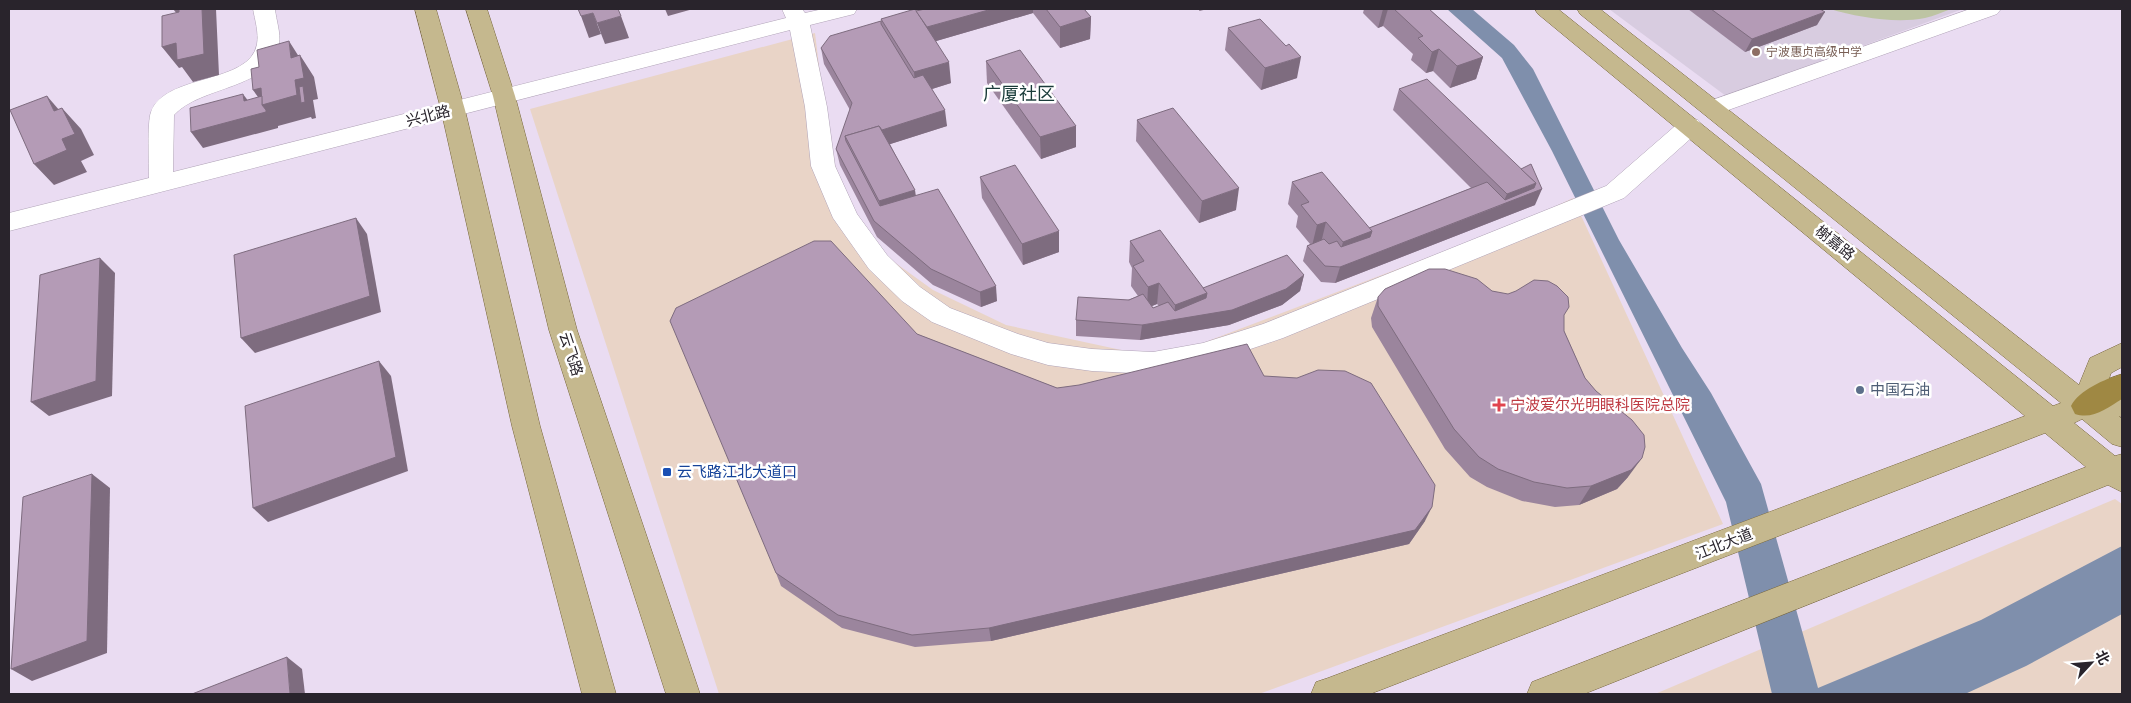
<svg xmlns="http://www.w3.org/2000/svg" width="2131" height="703" font-family="Helvetica,'Noto Sans SC',sans-serif">
  <style>
    .commercial { fill: #e9d4c7 }
    .education { fill: #d8cce0 }
    .green { fill: #bdc4a3 }
    .water { fill: #7f8fac }
    .lines { fill: none; stroke-linecap: round; stroke-linejoin: round }
    .minor-casing { stroke: #b0a3b7; stroke-width: 1 }
    .major-casing { stroke: #76653b; stroke-width: 1 }
    .highway-casing { stroke: #76653b; stroke-width: 1 }
    .minor { fill: #fff; fill-rule: evenodd }
    .major { fill: #c5b88e; fill-rule: evenodd }
    .highway { fill: #9f8843; fill-rule: evenodd }
    .wall { fill: #9b859d; fill-rule: evenodd }
    .shaded-wall { fill: #7e6c7f }
    .building { fill: #b49bb6; stroke: #7e6c7f }
    .education-dot { fill: #8d6e63; stroke: #fff; stroke-width: 2 }
    .service-dot { fill: #5c6f8a; stroke: #fff; stroke-width: 2 }
    .health-dot { fill: #e0444e; stroke: #fff; stroke-width: 2 }
    .transit-dot { fill: #1a4fb4; stroke: #fff; stroke-width: 2 }
    .labels { text-anchor: middle; stroke-width: 5; stroke-linejoin: round; paint-order: stroke }
    .far-education-label { font-size: 12px; fill: #785e54; stroke: #fff; text-anchor: start }
    .street-label { font-size: 15px; fill: #29242c; stroke: #fff }
    .service-label { font-size: 15px; fill: #4e5e75; stroke: #fff; text-anchor: start }
    .health-label { font-size: 15px; fill: #be3a42; stroke: #fff; text-anchor: start }
    .transit-label { font-size: 15px; fill: #164399; stroke: #fff; text-anchor: start }
    .quarter-label { font-size: 18px; fill: #193b39; stroke: #fff }
  </style>
  <rect width="100%" height="100%" fill="#eadcf2"/>
  <g class="commercial">
    <polygon points="815,33 829,149 853,214 890,259 933,290 1006,325 1149,356 1200,344 1524,221 1573,198 1723,524 1259,694 719,694 530,109"/>
    <polygon points="2115,499 2122,504 2122,694 1655,694"/>
  </g>
  <polygon class="education" points="1609,9 1963,9 1726,96"/>
  <path class="green" d="M1830,9H1951C1942,12 1934,16 1925,18C1896,24 1857,17 1830,9Z"/>
  <polygon class="water" points="1447,9 1472,9 1514,45 1533,69 1619,240 1682,348 1711,393 1761,484 1818,688 1981,620 2122,546 2122,614 2026,666 1965,694 1772,694 1726,502 1552,151 1502,58"/>
  <g class="lines">
    <defs>
      <g id="minor">
        <path d="M253,9H275C276,20 281,33 279,44C271,90 201,85 174,115L173,172L786,18L782,9H802L805,13L823,9H857L854,14L810,25L827,107L835,166L857,214L887,255L920,287L950,308L1018,334L1048,343L1092,349L1153,352L1203,343L1263,324L1606,186L1682,120L1690,118L1698,120L1702,126L1698,132L1624,198L1283,338L1203,365L1153,374L1092,371L1048,365L1011,354L932,322L902,301L869,269L833,218L811,166L805,107L790,30L9,231V213L149,178C149,165 147,122 151,112C165,73 250,85 257,44C259,33 255,20 253,9Z"/>
        <polygon points="1970,9 2001,9 1997,14 1720,113 1712,116 1704,113 1701,108 1704,103"/>
      </g>
      <g id="major">
        <polygon points="415,9 436,9 465,110 540,426 616,694 582,694 512,426 441,110"/>
        <polygon points="466,9 487,9 515,96 577,330 700,694 666,694 549,330 493,96"/>
        <polygon points="1535,9 1558,9 2053,406 2061,403 1580,14 1577,9 1600,9 2079,385 2090,358 2122,343 2122,367 2111,373 2104,393 2122,392 2122,416 2119,416 2122,419 2122,447 2112,444 2082,419 2074,423 2115,456 2122,454 2122,492 2108,485 1584,694 1527,694 1532,682 2086,467 2045,433 1370,694 1311,694 1316,682 1328,678 2025,416 1538,14"/>
      </g>
      <path id="highway" d="M2122,374V399C2107,408 2093,420 2075,414L2071,406C2079,390 2105,379 2122,374Z"/>
    </defs>
    <use href="#minor" class="minor-casing"/>
    <use href="#major" class="major-casing"/>
    <use href="#highway" class="highway-casing"/>
    <use href="#minor" class="minor"/>
    <use href="#major" class="major"/>
    <use href="#highway" class="highway"/>
  </g>
  <g class="wall">
    <polygon points="925,9 1084,9 1091,17 1090,39 1060,48 1033,13 936,41 951,83 932,89 947,126 890,144 916,196 997,301 981,307 933,285 877,237 840,165 836,149 850,110 824,64 821,48 881,21 881,19"/>
    <polygon points="1364,9 1429,9 1483,57 1476,79 1450,88 1433,71 1426,73 1411,60 1413,54 1383,26 1378,28 1363,13"/>
    <polygon points="1688,9 1820,9 1817,25 1745,52"/>
    <polygon points="1228,28 1297,78 1261,90 1225,50"/>
    <polygon points="986,61 1076,126 1076,147 1041,159 987,83"/>
    <polygon points="1399,89 1535,205 1335,283 1321,282 1303,261 1307,246 1310,244 1296,227 1298,216 1288,204 1292,182 1369,228 1471,188 1393,110"/>
    <polygon points="1137,120 1236,210 1199,223 1136,141"/>
    <polygon points="980,177 1059,252 1023,265 982,198"/>
    <path d="M1130,241L1203,288L1304,275L1300,291L1282,305L1229,325L1140,340L1076,336V320L1138,296L1131,286L1132,268L1129,262ZM1157,304L1159,306L1153,308L1152,306Z"/>
    <polygon points="1492,291 1564,316 1564,331 1585,378 1628,477 1617,489 1579,505 1555,507 1522,501 1487,487 1470,477 1445,449 1372,327 1371,318 1378,297"/>
    <polygon points="917,334 1057,388 1264,376 1425,521 1409,544 991,641 915,647 842,628 781,586 776,573"/>
  </g>
  <g class="shaded-wall">
    <polygon points="173,9 191,9 179,16"/>
    <polygon points="202,9 216,9 219,75 193,82 182,67 179,68 162,47"/>
    <polygon points="665,9 693,9 668,16"/>
    <polygon points="992,9 1033,9 1033,13 926,44 924,28"/>
    <polygon points="1200,9 1208,9 1199,11"/>
    <polygon points="1383,9 1388,9 1383,26 1378,28"/>
    <polygon points="1825,12 1817,25 1745,52 1752,39"/>
    <polygon points="593,13 601,34 589,38 581,16"/>
    <polygon points="621,16 629,38 605,44 597,23"/>
    <polygon points="1091,17 1090,39 1060,48 1060,27"/>
    <polygon points="289,41 301,60 300,55 314,77 318,99 313,100 316,118 312,119 311,117 278,126 278,128 203,148 191,132 244,101 243,94 255,110 263,104 253,90 291,58"/>
    <polygon points="1439,49 1433,71 1426,73 1432,52"/>
    <polygon points="1301,57 1297,78 1261,90 1265,68"/>
    <polygon points="1483,57 1476,79 1450,88 1457,66"/>
    <polygon points="949,62 951,83 916,94 914,72"/>
    <polygon points="47,96 66,118 54,111"/>
    <polygon points="62,108 81,129 94,155 81,161 87,172 54,185 34,164 62,139"/>
    <polygon points="945,110 947,126 856,155 848,141"/>
    <polygon points="1076,126 1076,147 1041,159 1040,137"/>
    <polygon points="1536,183 1542,189 1535,205 1335,283 1340,267 1502,205 1507,194"/>
    <polygon points="1239,188 1236,210 1199,223 1202,201"/>
    <polygon points="915,190 918,211 883,222 879,201"/>
    <polygon points="356,218 367,234 381,312 255,353 241,338"/>
    <polygon points="1326,222 1321,243 1312,246 1317,225"/>
    <polygon points="1059,231 1059,252 1023,265 1022,244"/>
    <polygon points="1372,231 1366,253 1337,263 1343,242"/>
    <polygon points="100,258 115,273 112,396 49,416 31,402"/>
    <polygon points="1304,275 1300,291 1282,305 1229,325 1140,340 1142,325 1174,320 1175,305 1207,293 1204,314"/>
    <polygon points="1159,283 1157,304 1147,308 1148,287"/>
    <polygon points="996,286 997,301 981,307 980,292"/>
    <polygon points="379,361 391,376 408,471 268,522 253,508"/>
    <polygon points="1642,458 1628,477 1617,489 1579,505 1591,486"/>
    <polygon points="92,474 110,488 107,653 32,681 11,669"/>
    <polygon points="1432,507 1425,521 1409,544 991,641 989,628"/>
    <polygon points="287,657 302,669 305,694 290,694"/>
  </g>
  <g class="building">
    <polygon points="179,9 202,9 204,54 177,60 176,43 162,47 162,16 179,12"/>
    <polygon points="578,9 618,9 621,16 597,23 593,13 581,16"/>
    <polygon points="915,9 949,62 914,72 881,19"/>
    <polygon points="925,9 992,9 927,27 916,11"/>
    <polygon points="1046,9 1084,9 1091,17 1060,27"/>
    <polygon points="1394,9 1429,9 1483,57 1457,66 1439,49 1432,52 1418,38 1423,36"/>
    <polygon points="1711,9 1820,9 1825,12 1752,39"/>
    <polygon points="1260,19 1286,46 1289,44 1301,57 1265,68 1228,28"/>
    <polygon points="881,21 881,24 914,78 923,75 945,110 882,130 879,126 845,136 846,141 880,206 938,189 996,286 980,292 931,269 874,221 836,149 852,103 821,48 830,36"/>
    <polygon points="289,41 291,58 300,55 304,78 295,80 297,95 262,105 261,88 253,90 251,69 259,67 257,50"/>
    <polygon points="1020,50 1076,126 1040,137 986,61"/>
    <polygon points="1427,79 1536,183 1507,194 1399,89"/>
    <polygon points="303,86 305,102 301,103 299,87"/>
    <polygon points="243,94 244,101 262,96 262,105 266,110 266,112 191,132 190,108"/>
    <polygon points="47,96 54,111 62,108 75,134 62,139 67,150 34,164 10,110"/>
    <polygon points="1173,108 1239,188 1202,201 1137,120"/>
    <polygon points="879,126 915,190 879,201 845,136"/>
    <polygon points="1531,164 1542,189 1340,267 1325,266 1307,246 1324,239 1329,244 1337,241 1341,247 1370,237 1372,231 1369,228 1487,182 1505,200 1534,188 1536,183 1521,169"/>
    <polygon points="1015,165 1059,231 1022,244 980,177"/>
    <polygon points="1322,172 1372,231 1343,242 1326,222 1317,225 1301,205 1309,202 1292,182"/>
    <polygon points="356,218 370,296 241,338 234,255"/>
    <polygon points="1160,230 1207,293 1175,305 1159,283 1148,287 1133,266 1144,261 1130,241"/>
    <polygon points="814,241 831,241 917,334 1057,388 1079,385 1247,344 1264,376 1297,378 1318,370 1345,371 1371,383 1435,485 1432,507 1415,530 989,628 912,635 838,615 776,573 670,321 676,308"/>
    <polygon points="1287,255 1304,275 1286,289 1232,310 1142,325 1076,320 1078,297 1129,300 1143,294 1153,308 1168,302 1175,311 1206,298 1207,293 1203,288"/>
    <polygon points="100,258 96,381 31,402 40,275"/>
    <polygon points="1429,269 1445,269 1477,279 1492,291 1508,294 1516,291 1534,280 1548,281 1557,286 1568,297 1569,307 1564,315 1564,331 1585,378 1596,391 1632,420 1644,435 1645,447 1642,458 1631,470 1591,486 1567,488 1534,482 1498,469 1479,457 1454,429 1378,306 1378,297 1385,289"/>
    <polygon points="379,361 396,457 253,508 245,406"/>
    <polygon points="92,474 87,641 11,669 23,497"/>
    <polygon points="287,657 290,694 192,694"/>
  </g>
  <circle class="education-dot" cx="1756" cy="52" r="5"/>
  <circle class="service-dot" cx="1860" cy="390" r="5"/>
  <path class="health-dot" d="M1496.5 397.5h5v5h5v5h-5v5h-5v-5h-5v-5h5z"/>
  <rect class="transit-dot" x="662" y="467" width="10" height="10" rx="2.5"/>
  <g class="labels">
    <g class="far-education-label">
      <text x="1766" y="56">宁波惠贞高级中学</text>
    </g>
    <g class="street-label">
      <text transform="translate(428 116) rotate(-14)" y="5">兴北路</text>
      <text transform="translate(1835 243) rotate(39)" y="5">榭嘉路</text>
      <text transform="translate(571 354) rotate(72)" y="5">云飞路</text>
      <text transform="translate(1724 544) rotate(-21)" y="5">江北大道</text>
    </g>
    <g class="service-label">
      <text x="1870" y="395">中国石油</text>
    </g>
    <g class="health-label">
      <text x="1510" y="410">宁波爱尔光明眼科医院总院</text>
    </g>
    <g class="transit-label">
      <text x="677" y="477">云飞路江北大道口</text>
    </g>
    <g class="quarter-label">
      <text x="1019" y="100">广厦社区</text>
    </g>
  </g>
  <rect width="2131" height="703" fill="none" stroke="#29242c" stroke-width="20"/>
  <g transform="translate(2091 663) rotate(64)" stroke="#ffffff" stroke-width="4" paint-order="stroke">
  <path d="M0-4L9 19L0 12L-9 19Z" fill="#29242c"/>
  <text y="-8" font-size="14" font-weight="bold" text-anchor="middle" fill="#29242c">北</text>
  </g>
</svg>
